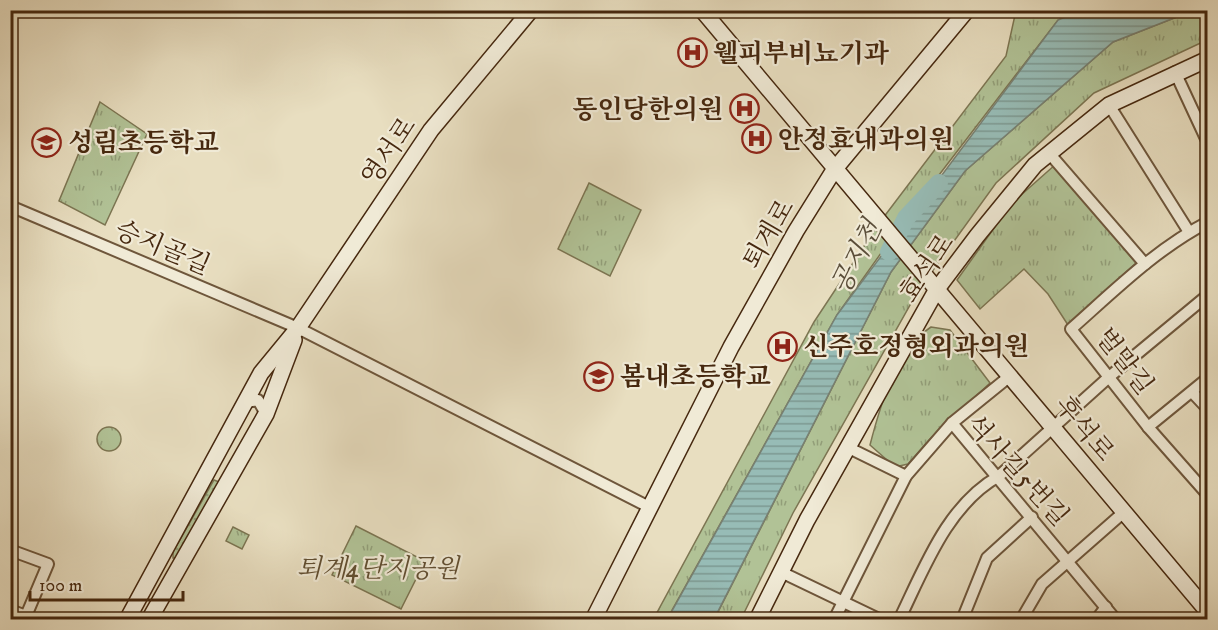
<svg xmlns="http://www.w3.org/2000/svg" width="1218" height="630" font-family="'IM FELL DW Pica','Noto Serif KR',serif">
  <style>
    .grass { fill: url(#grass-dots); stroke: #7c7552; stroke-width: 1.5 }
    .park { fill: url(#park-tufts); stroke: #7c7552; stroke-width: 1.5 }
    .water { fill: url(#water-rules); stroke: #778173; stroke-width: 1.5 }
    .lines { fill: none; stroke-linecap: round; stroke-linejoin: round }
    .river { stroke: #97bcb6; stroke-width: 18 }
    .street-casing { stroke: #6e563b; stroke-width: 14 }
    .secondary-casing { stroke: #46280f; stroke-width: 18 }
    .street { stroke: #f0ead6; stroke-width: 10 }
    .secondary { stroke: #f0ead6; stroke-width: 15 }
    .labels { text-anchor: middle; stroke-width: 4.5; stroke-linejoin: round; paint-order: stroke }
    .poi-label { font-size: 26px; font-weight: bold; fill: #46280f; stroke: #f0ead6; text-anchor: start }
    .street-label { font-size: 26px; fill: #46280f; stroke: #f0ead6 }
    .park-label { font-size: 26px; font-style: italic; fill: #614e31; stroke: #f0ead6 }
    .water-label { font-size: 27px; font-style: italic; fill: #5a4d39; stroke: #f0ead6 }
  </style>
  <defs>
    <pattern id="grass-dots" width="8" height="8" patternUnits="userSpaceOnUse" patternTransform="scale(1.5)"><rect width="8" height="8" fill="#b1c296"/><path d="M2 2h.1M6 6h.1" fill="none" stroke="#929e79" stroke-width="1.8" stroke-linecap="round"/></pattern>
    <pattern id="park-tufts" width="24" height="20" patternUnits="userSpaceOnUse" patternTransform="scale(1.5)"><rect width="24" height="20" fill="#b1c296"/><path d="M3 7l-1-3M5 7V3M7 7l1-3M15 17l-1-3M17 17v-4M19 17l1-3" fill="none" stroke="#929e79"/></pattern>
    <pattern id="water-rules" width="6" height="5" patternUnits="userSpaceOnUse" patternTransform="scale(1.5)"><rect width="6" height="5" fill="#97bcb6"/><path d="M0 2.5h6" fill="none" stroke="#7d9992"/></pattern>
  </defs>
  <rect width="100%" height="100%" fill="#e8dec0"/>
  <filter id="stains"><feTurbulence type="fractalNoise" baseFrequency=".00333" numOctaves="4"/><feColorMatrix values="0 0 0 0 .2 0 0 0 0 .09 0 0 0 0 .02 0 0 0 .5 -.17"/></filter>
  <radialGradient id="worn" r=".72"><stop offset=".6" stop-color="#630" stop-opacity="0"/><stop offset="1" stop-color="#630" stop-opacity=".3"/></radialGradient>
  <polygon class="grass" points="214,480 219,482 177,558 173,558 173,552"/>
  <g class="park">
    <polygon points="1021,11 1080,11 1058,20 906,218 837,315 667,619 653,620 814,322 880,222 1006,56 1015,15"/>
    <polygon points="1192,11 1207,11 1207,40 1094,93 996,183 918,291 793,513 741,619 714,620 891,272 965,171 1113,42"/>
    <polygon points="100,102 147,134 105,225 59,201"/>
    <polygon points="1056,164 1136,263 1068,325 1048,294 1024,269 980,309 957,280 1012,203"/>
    <polygon points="589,183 641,210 610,276 558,249"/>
    <path d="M931,327L950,330L990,383L929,440L908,464L895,467L870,445C880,406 896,350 931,327Z"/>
    <circle cx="109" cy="439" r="12"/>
    <polygon points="356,526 425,561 401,609 332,575"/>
    <polygon points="233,527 249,535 242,549 226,541"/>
  </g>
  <polygon class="water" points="1080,11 1192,11 1113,42 965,171 891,272 714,619 667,620 837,315 1058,20"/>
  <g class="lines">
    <polyline class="river" points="889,252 906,218 939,183"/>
    <defs>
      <g id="street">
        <polyline points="1175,72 1208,143"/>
        <polyline points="1109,105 1189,232"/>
        <polyline points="1049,153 1145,264"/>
        <polyline points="10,206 298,328 649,507"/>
        <path d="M1208,222C1156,249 1114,291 1071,329L1148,427L1208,495"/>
        <polyline points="1192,392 1208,409"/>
        <polyline points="246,402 258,400 266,414"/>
        <polyline points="952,423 1116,620"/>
        <polyline points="1148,427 1208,378"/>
        <polyline points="847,447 906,476"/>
        <polyline points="10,550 48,564 26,616 10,610"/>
        <polyline points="781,572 881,620"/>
        <polyline points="834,620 906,476 952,423 1010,376"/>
        <path d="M899,620C924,569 947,505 999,476L1109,377L1208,295"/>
        <polyline points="962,620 987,558 1032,517"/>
        <polyline points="1021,620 1042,584 1124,512"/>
        <polyline points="1096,620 1106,607"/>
      </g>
      <g id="secondary">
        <polyline points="702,10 1208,612"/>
        <polyline points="127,620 261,373 298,328 431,130 531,10"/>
        <polyline points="149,620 266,414 294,340"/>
        <polyline points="593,620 731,347 796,231 834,170 967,10"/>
        <polyline points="757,620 807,520 937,289 977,236 1035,165 1109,105 1208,59"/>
      </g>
    </defs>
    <use href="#street" class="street-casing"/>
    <use href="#secondary" class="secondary-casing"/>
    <use href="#street" class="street"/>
    <use href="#secondary" class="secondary"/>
  </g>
  <defs>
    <symbol id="hospital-ring" viewBox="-11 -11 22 22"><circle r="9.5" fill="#f0ead6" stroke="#8f2418" stroke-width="1.5"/><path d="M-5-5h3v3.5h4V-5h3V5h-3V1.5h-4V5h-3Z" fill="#8f2418"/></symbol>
    <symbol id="school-ring" viewBox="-11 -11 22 22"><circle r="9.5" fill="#f0ead6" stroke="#8f2418" stroke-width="1.5"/><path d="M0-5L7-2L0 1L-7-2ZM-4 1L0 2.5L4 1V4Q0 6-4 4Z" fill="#8f2418"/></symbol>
  </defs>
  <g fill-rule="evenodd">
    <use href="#hospital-ring" x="676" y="36" width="33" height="33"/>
    <use href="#hospital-ring" x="728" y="92" width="33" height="33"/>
    <use href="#hospital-ring" x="740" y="122" width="33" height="33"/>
    <use href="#school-ring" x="30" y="126" width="33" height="33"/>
    <use href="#hospital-ring" x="766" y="330" width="33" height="33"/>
    <use href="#school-ring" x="582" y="360" width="33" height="33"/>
  </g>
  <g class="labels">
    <g class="poi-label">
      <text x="713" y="62">웰피부비뇨기과</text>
      <text x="723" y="118" text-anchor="end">동인당한의원</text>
      <text x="778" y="148">안정효내과의원</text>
      <text x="68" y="151">성림초등학교</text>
      <text x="803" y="355">신주호정형외과의원</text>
      <text x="620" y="385">봄내초등학교</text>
    </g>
    <g class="street-label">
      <text transform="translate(388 151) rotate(-56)" y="9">영서로</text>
      <text transform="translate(768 234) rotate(-60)" y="9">퇴계로</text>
      <text transform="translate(163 247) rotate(23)" y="9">승지골길</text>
      <text transform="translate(926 268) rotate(-56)" y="9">효석로</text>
      <text transform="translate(1125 361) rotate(52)" y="9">벌말길</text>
      <text transform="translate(1085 428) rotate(50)" y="9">후석로</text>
      <text transform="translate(1018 470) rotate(48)" y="9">석사길5번길</text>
    </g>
    <g class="park-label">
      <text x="378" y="577">퇴계4단지공원</text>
    </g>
    <g class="water-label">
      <text transform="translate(856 257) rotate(-63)" y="9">공지천</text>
    </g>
  </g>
  <rect width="1218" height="630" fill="none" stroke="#e8dec0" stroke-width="36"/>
  <rect x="12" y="12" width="1194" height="606" fill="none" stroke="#46280f" stroke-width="3"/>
  <rect x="18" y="18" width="1182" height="594" fill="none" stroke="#46280f" stroke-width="1.5"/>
  <path d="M30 591v9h153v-9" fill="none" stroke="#46280f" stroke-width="3"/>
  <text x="39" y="591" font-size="18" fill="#46280f" stroke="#f0ead6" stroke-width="4.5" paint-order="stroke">100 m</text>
  <rect width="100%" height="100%" filter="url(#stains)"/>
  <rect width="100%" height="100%" fill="url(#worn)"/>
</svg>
